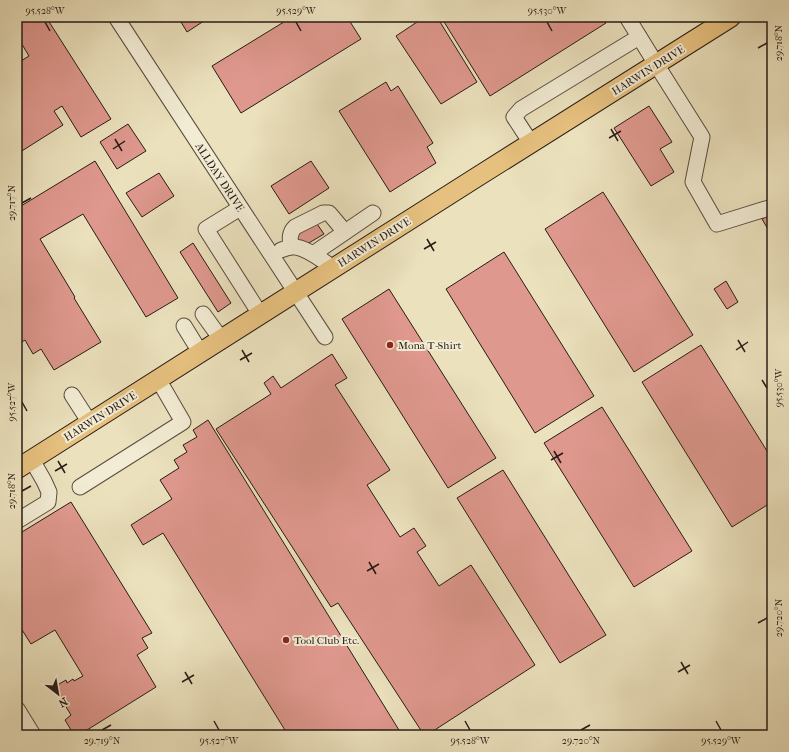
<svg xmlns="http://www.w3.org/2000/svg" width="789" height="752" font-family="'IM FELL French Canon',serif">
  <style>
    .building { fill: #df988e; stroke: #271b15 }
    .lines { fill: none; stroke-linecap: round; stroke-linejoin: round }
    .minor-casing { stroke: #584c3f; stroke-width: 17 }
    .major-casing { stroke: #271b15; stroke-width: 21 }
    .minor { stroke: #f2ecd4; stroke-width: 15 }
    .major { stroke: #e6c07e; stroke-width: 19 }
    .ticks { fill: none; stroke: #271b15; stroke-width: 1.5 }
    .poi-dot { fill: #8f2418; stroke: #f2ecd4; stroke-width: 1.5 }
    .labels { text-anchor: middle; stroke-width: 4; stroke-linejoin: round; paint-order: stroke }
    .street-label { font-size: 11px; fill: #271b15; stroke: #f2ecd4 }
    .poi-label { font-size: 11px; fill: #271b15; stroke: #f2ecd4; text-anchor: start }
    .neatline { fill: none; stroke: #271b15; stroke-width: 1.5 }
    .ticks-label { font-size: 10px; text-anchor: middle; fill: #271b15 }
  </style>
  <rect width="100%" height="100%" fill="#ebe1bd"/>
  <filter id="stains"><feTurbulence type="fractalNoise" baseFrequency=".005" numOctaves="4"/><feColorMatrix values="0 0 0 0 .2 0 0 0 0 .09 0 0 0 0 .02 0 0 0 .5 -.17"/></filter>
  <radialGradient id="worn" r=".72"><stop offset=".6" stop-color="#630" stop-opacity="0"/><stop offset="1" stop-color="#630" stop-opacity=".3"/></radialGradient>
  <g class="building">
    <polygon points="17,17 46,17 111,119 81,137 62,106 54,111 63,125 17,154 17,56 18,55 21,61 29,56 17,36"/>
    <polygon points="178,17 210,17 187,32"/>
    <polygon points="292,17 347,17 361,39 241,113 212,66"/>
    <polygon points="414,17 437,17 477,82 441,104 396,36 417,22"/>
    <polygon points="441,17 602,17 606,23 490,96"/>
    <polygon points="386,82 391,91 398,86 433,143 427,147 436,163 390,192 339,111"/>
    <polygon points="649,106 672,142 660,149 674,172 651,186 614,128"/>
    <polygon points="128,124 146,151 117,169 100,142"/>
    <polygon points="95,161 178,298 146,317 83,214 40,239 75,297 74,298 101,342 54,370 41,349 33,354 25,340 17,345 17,210 22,207 21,206"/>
    <polygon points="311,161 329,188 289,214 271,186"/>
    <polygon points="159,173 174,196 142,217 126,193"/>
    <polygon points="603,192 693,335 634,372 545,229"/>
    <polygon points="772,214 772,236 762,219"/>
    <polygon points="315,221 324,234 302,247 294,235"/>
    <polygon points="193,243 231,303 218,312 180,252"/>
    <polygon points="504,252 594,396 535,433 446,289"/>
    <polygon points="726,281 738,302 727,309 714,289"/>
    <polygon points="389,289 496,458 448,488 342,319"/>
    <polygon points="701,345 772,459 772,502 732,527 642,382"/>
    <polygon points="332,354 347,378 335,385 390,470 367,485 400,537 414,528 426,546 417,552 439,586 471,565 535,665 427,735 424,735 338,603 331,607 216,429 271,394 264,383 273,376 281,388"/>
    <polygon points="602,407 692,551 634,587 544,443"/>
    <polygon points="208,420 402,735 288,735 163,533 143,545 131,525 172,499 160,480 179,468 174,460 187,452 183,445 197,437 193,430"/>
    <polygon points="503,470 606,635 560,663 457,498"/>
    <polygon points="71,502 152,633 142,638 148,648 137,655 156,687 79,735 74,735 65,720 71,715 54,687 66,680 67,683 73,679 74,681 83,676 55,630 31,644 17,622 17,535"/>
  </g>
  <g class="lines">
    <defs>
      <g id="minor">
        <polyline points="116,17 325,337"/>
        <polyline points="627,17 656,64 702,137 693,182 717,224 772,207"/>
        <polyline points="531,143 514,117 521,109 639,37"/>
        <polyline points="240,208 206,229 260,314"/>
        <path d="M291,247C290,239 289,233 295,227L323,213H329L345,232"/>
        <path d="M281,250C284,249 287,248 290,247C304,245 323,261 333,268"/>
        <polyline points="313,254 373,213"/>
        <polyline points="203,314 221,339"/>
        <polyline points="184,326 200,352"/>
        <polyline points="72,395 90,423"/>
        <polyline points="80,487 183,422 158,379"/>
        <polyline points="17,521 48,502 49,492 44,481 32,460"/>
        <polyline points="17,709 33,735"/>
      </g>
      <polyline id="major" points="17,469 477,177 731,17"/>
    </defs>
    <use href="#minor" class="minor-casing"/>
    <use href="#major" class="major-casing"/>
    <use href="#minor" class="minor"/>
    <use href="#major" class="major"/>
  </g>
  <path class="ticks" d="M45,22L50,31M296,22L301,31M547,22L552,31M758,48L767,43M611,129L618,141M609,138L621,131M115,139L122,151M113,149L125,141M22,203L31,198M427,239L434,251M424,249L436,242M738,340L745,352M242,350L249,362M736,350L748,342M240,360L252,353M762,380L767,388M22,402L27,411M554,451L561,463M551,460L563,453M58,461L65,473M55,471L67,464M22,491L31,486M369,562L376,574M367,571L379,564M758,623L767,618M681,662L688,674M185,672L192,684M678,672L690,665M182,682L194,675M214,721L219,730M465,721L470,730M716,721L721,730M102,730L111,725M581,730L590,725"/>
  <g class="poi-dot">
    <circle cx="390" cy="345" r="4"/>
    <circle cx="286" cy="640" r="4"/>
  </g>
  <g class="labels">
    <g class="street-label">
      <text transform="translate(648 70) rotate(-32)" y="4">HARWIN DRIVE</text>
      <text transform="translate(220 177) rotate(57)" y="4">ALLDAY DRIVE</text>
      <text transform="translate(374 242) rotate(-32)" y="4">HARWIN DRIVE</text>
      <text transform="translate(100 416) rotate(-32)" y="4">HARWIN DRIVE</text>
    </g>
    <g class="poi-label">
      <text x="398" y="349">Mona T-Shirt</text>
      <text x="294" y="644">Tool Club Etc.</text>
    </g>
  </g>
  <rect width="789" height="752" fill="none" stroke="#ebe1bd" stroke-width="44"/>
  <g transform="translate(58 694) rotate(149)" stroke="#f2ecd4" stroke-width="3" paint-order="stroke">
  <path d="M0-3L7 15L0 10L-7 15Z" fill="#271b15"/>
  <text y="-6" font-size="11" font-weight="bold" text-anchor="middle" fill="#271b15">N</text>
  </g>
  <rect x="22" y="22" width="745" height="708" class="neatline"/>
  <g class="ticks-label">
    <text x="45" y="14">95.528°W</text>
    <text x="296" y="14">95.529°W</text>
    <text x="547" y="14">95.530°W</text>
    <text transform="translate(778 43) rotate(-90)" y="4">29.718°N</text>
    <text transform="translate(11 203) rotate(-90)" y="4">29.717°N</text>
    <text transform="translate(778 388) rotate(-90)" y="4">95.530°W</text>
    <text transform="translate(11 402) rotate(-90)" y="4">95.527°W</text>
    <text transform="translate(11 491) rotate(-90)" y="4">29.718°N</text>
    <text transform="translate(778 618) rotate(-90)" y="4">29.720°N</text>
    <text x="102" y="744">29.719°N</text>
    <text x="219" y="744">95.527°W</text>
    <text x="470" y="744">95.528°W</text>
    <text x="581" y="744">29.720°N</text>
    <text x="721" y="744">95.529°W</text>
  </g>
  <rect width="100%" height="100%" filter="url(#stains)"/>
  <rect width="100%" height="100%" fill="url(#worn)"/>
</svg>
